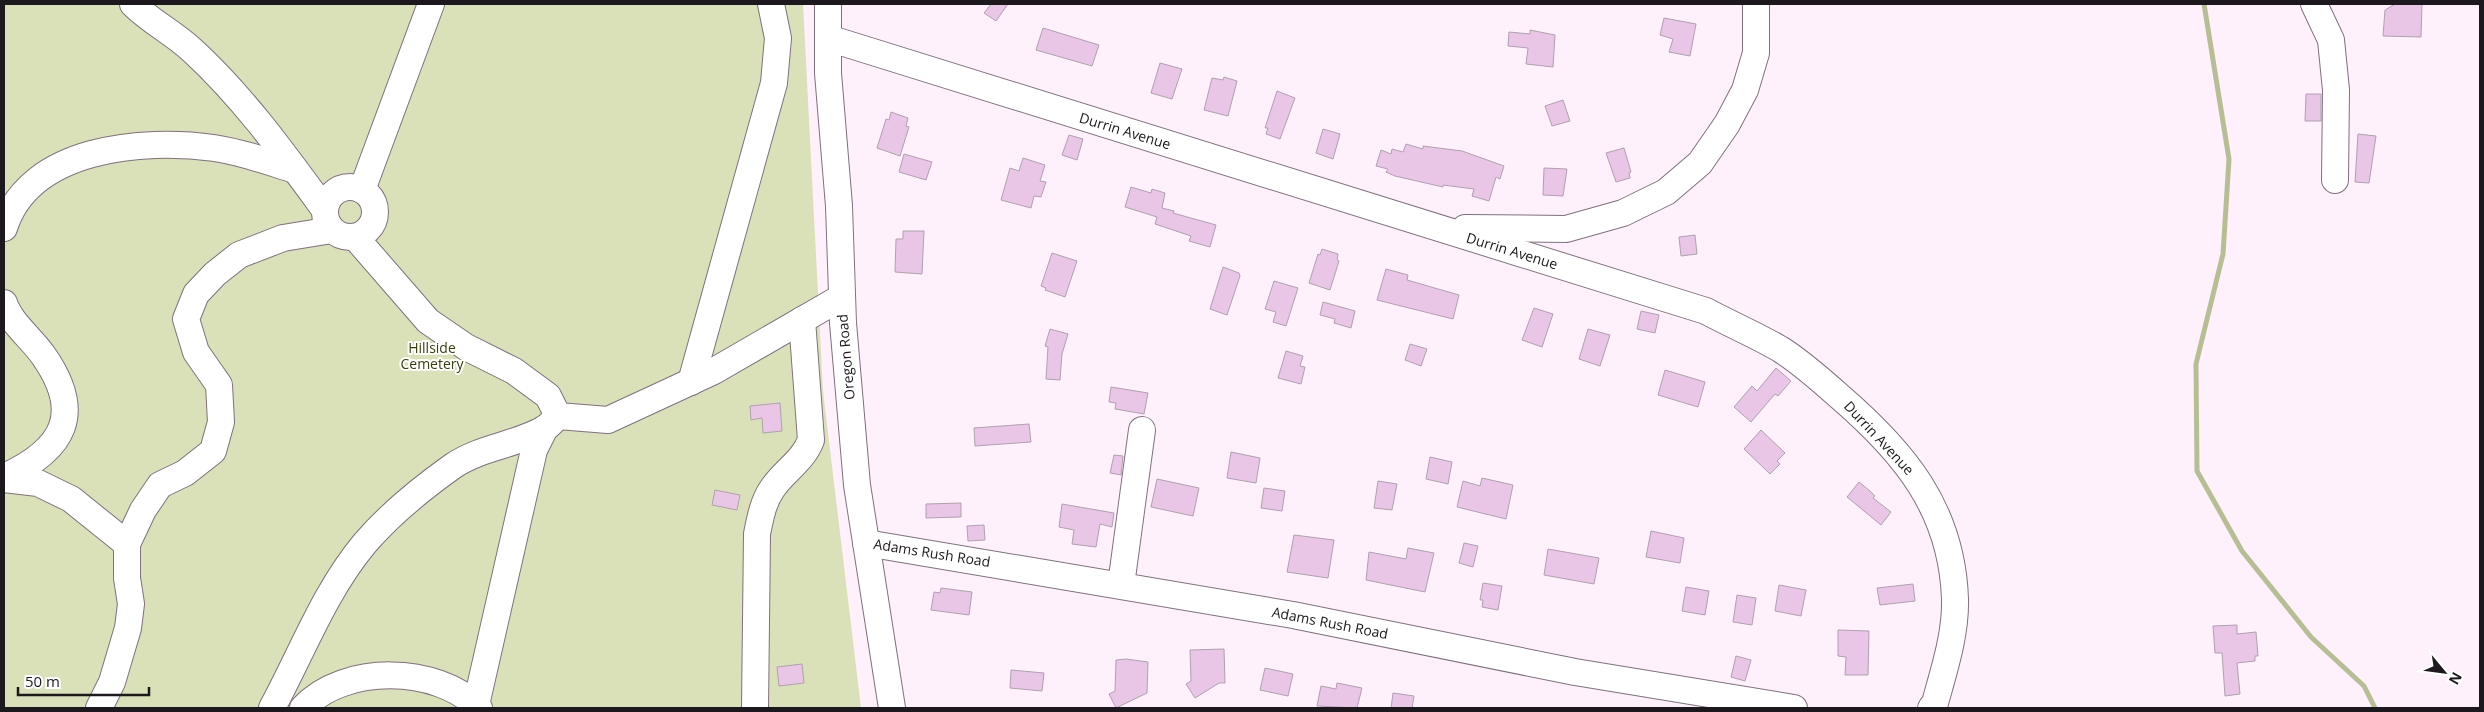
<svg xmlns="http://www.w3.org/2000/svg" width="2484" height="712" font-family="'Open Sans',sans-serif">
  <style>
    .green { fill: #dae0b8 }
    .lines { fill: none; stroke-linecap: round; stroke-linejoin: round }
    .stream { stroke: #b8be93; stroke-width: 5 }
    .building { fill: #e9c5e6; stroke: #b0a1af }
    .minor-casing { stroke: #7f717e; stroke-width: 28 }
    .minor { stroke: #fff; stroke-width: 26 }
    .labels { text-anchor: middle; stroke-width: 4; stroke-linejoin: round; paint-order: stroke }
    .street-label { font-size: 14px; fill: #1d181d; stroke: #fff }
    .park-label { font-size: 14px; fill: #3a3f0a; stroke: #fff }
  </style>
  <rect width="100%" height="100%" fill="#fef1fc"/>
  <polygon class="green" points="4,4 803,4 823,391 861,708 4,708"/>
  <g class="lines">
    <polyline class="stream" points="2204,4 2229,159 2223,254 2196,364 2197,471 2242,551 2311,637 2364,686 2375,708"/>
  </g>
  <g class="building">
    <polygon points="991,4 1008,4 996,21 984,13"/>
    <polygon points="2395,4 2422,4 2421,37 2383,36 2385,10"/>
    <polygon points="1664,18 1696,24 1690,56 1669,52 1673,39 1660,35"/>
    <polygon points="1043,28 1099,45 1092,66 1036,50"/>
    <polygon points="1530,30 1555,35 1553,67 1526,64 1528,48 1508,46 1509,32 1530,34"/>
    <polygon points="1160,63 1182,69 1172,99 1151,93"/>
    <polygon points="1224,77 1237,81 1228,116 1204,110 1212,78 1223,80"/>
    <polygon points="1277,91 1295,98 1280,139 1266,134 1268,128 1265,128"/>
    <polygon points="2306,94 2321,94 2321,121 2305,121"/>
    <polygon points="1563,100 1570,121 1552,126 1545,106"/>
    <polygon points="891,112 908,118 906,126 909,127 900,156 877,148 886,119 889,120"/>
    <polygon points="1323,129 1340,134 1333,159 1316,153"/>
    <polygon points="2358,134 2376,136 2369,183 2355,182"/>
    <polygon points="1069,135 1083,139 1077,160 1062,155"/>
    <polygon points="1406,144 1423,149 1423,146 1462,151 1504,166 1500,179 1496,177 1489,201 1472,196 1474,189 1443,185 1443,187 1395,176 1386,172 1388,169 1376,166 1381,150 1391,154 1392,149 1403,152"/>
    <polygon points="1624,148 1631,172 1629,173 1630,178 1616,182 1606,153"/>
    <polygon points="904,154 932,162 926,180 899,172"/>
    <polygon points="1023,158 1045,165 1040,181 1046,182 1041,197 1034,196 1031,208 1001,200 1010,168 1019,171"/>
    <polygon points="1544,168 1567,169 1563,196 1543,195"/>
    <polygon points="1131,187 1151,193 1152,189 1165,193 1162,208 1174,211 1173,213 1216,225 1210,247 1189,241 1191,236 1155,224 1157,217 1125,207"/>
    <polygon points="903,231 924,231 922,274 895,272 896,239 903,239"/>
    <polygon points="1695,235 1697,254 1681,256 1679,237"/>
    <polygon points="1322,249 1338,254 1337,260 1339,261 1330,290 1309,283 1318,254 1320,255"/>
    <polygon points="1052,253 1077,261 1065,297 1045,290 1046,288 1041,286"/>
    <polygon points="1223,267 1239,273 1240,276 1227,315 1210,309"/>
    <polygon points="1386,269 1408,275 1407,280 1459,295 1453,319 1377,300"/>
    <polygon points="1274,281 1298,288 1286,326 1273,322 1276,312 1265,309"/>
    <polygon points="1323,302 1355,311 1351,328 1334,323 1335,319 1320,315"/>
    <polygon points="1534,308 1553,314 1542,347 1522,340"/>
    <polygon points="1641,311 1659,315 1655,333 1637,329"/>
    <polygon points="1050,329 1068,334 1062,354 1060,380 1046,379 1048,347 1045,346"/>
    <polygon points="1588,329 1610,335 1600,366 1579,359"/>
    <polygon points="1410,344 1427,349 1421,366 1405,360"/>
    <polygon points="1286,351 1303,356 1300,366 1305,367 1301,384 1278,378"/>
    <polygon points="1776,368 1791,381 1778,396 1775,394 1751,422 1734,407 1752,386 1757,391"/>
    <polygon points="1665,370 1705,382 1698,407 1658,395"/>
    <polygon points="1111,387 1148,393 1144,414 1115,409 1116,403 1109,402"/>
    <polygon points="780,403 782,431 763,433 762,418 751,420 750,406"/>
    <polygon points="1029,424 1031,442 975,446 974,428"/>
    <polygon points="1761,430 1785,453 1777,461 1780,464 1770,474 1744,449"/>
    <polygon points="1231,452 1260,458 1256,483 1227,478"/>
    <polygon points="1114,455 1123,456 1121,475 1110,473"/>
    <polygon points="1430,457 1452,462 1448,484 1426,479"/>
    <polygon points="1482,478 1513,485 1506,519 1457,507 1463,481 1480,486"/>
    <polygon points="1157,479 1199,488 1193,516 1151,507"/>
    <polygon points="1378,481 1397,484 1392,510 1374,508"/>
    <polygon points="1859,482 1870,491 1875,496 1873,498 1891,512 1881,525 1847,497"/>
    <polygon points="1264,488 1285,491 1282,511 1261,508"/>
    <polygon points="715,490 740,495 737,510 712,505"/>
    <polygon points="961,503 961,517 926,518 926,504"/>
    <polygon points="1062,504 1114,513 1112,527 1100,524 1096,547 1072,544 1074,530 1059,527"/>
    <polygon points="984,525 985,540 968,541 967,526"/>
    <polygon points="1651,531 1684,538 1680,563 1646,557"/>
    <polygon points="1294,535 1334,540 1328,578 1287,572"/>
    <polygon points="1464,543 1478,546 1473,567 1459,563"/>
    <polygon points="1408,548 1434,553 1425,592 1366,580 1369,552 1406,559"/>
    <polygon points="1548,549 1599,558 1594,584 1544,575"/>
    <polygon points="1483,583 1502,586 1498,610 1482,607 1483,600 1480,600"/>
    <polygon points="1913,584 1915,601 1880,605 1877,588"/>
    <polygon points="1779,585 1806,590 1801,616 1775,611"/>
    <polygon points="1686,587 1709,591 1705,615 1682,611"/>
    <polygon points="941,588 972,592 969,615 931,610 934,592 940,593"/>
    <polygon points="1737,595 1756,598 1752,625 1733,622"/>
    <polygon points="2237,625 2237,634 2256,632 2258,656 2255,656 2255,661 2237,663 2240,694 2225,696 2222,653 2215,653 2213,626"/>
    <polygon points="1838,630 1869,631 1868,675 1845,675 1846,657 1838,656"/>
    <polygon points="1224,649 1225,683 1219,683 1195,698 1186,684 1191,681 1190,650"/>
    <polygon points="1736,656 1751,660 1745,681 1731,677"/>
    <polygon points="1126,659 1148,662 1147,693 1116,708 1109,694 1115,691 1116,660"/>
    <polygon points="802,664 804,683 779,686 777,667"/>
    <polygon points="1265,668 1293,674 1288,696 1260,690"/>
    <polygon points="1011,670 1044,673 1042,691 1010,688"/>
    <polygon points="1337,683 1362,688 1357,708 1317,706 1321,686 1336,689"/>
    <polygon points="1393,693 1414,696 1412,708 1391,708"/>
  </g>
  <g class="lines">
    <defs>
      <g id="minor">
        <path d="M133,4C151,22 174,33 193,51C244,98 284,154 325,210"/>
        <polyline points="828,4 828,73 839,206 843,323 857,485 892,708"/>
        <polyline points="2314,4 2331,40 2336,90 2335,180"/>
        <path d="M828,38L1706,311C1730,324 1756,335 1780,349C1801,362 1821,380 1839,396C1904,452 1952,509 1955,599C1956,634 1944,670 1935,703L1931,708"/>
        <circle cx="350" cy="212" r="25"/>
        <polyline points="362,190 431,4"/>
        <path d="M4,228C29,147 144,138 214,148C242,152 269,162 295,170"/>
        <polyline points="1465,228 1566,229 1623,213 1666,192 1700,163 1727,124 1745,90 1756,53 1756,4"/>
        <polyline points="355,237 428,321 466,347 514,371 548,396 558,416 608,420 714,371 842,297"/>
        <path d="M4,303C10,322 31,338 43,355C84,413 65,449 4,477"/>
        <polyline points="691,382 774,83 778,38 771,4"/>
        <polyline points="4,479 38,483 71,499 127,544"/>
        <polyline points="866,543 1293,615 1575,672 1794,708"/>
        <polyline points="1121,585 1142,430"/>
        <polyline points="476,705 534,450 545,428"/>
        <polyline points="99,708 112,682 128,628 131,604 127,578 127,544 143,510 160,485 185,473 213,451 221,422 219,385 196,352 186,319 196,294 215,274 239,255 283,238 332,230"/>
        <path d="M272,708C302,653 324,592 365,543C390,514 422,488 453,466C481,447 516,445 544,429C549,426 554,420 558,416"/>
        <path d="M303,708C344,664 437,665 479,708"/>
        <path d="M755,708L757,534C760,519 763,502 772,489C784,471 803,461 811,440L802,320"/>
      </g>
    </defs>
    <use href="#minor" class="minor-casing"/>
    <use href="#minor" class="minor"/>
  </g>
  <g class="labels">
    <g class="street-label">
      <text transform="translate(1125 131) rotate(17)" y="5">Durrin Avenue</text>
      <text transform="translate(1512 251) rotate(17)" y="5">Durrin Avenue</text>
      <text transform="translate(846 357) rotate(-95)" y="5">Oregon Road</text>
      <text transform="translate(1879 438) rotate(47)" y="5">Durrin Avenue</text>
      <text transform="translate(932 553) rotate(9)" y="5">Adams Rush Road</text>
      <text transform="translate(1330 623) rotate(11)" y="5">Adams Rush Road</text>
    </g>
    <g class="park-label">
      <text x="432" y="353">Hillside<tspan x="432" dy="16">Cemetery</tspan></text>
    </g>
  </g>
  <rect width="2484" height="712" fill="none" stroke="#1d181d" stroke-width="10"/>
  <g transform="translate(2444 672) rotate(119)" stroke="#ffffff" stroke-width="4" paint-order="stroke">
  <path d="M0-4L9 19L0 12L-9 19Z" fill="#1d181d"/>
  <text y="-8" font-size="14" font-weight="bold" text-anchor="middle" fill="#1d181d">N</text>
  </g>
  <path d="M18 687v8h131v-8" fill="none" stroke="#1d181d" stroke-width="2.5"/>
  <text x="25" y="687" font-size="15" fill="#1d181d" stroke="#ffffff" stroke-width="4" paint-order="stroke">50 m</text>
</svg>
